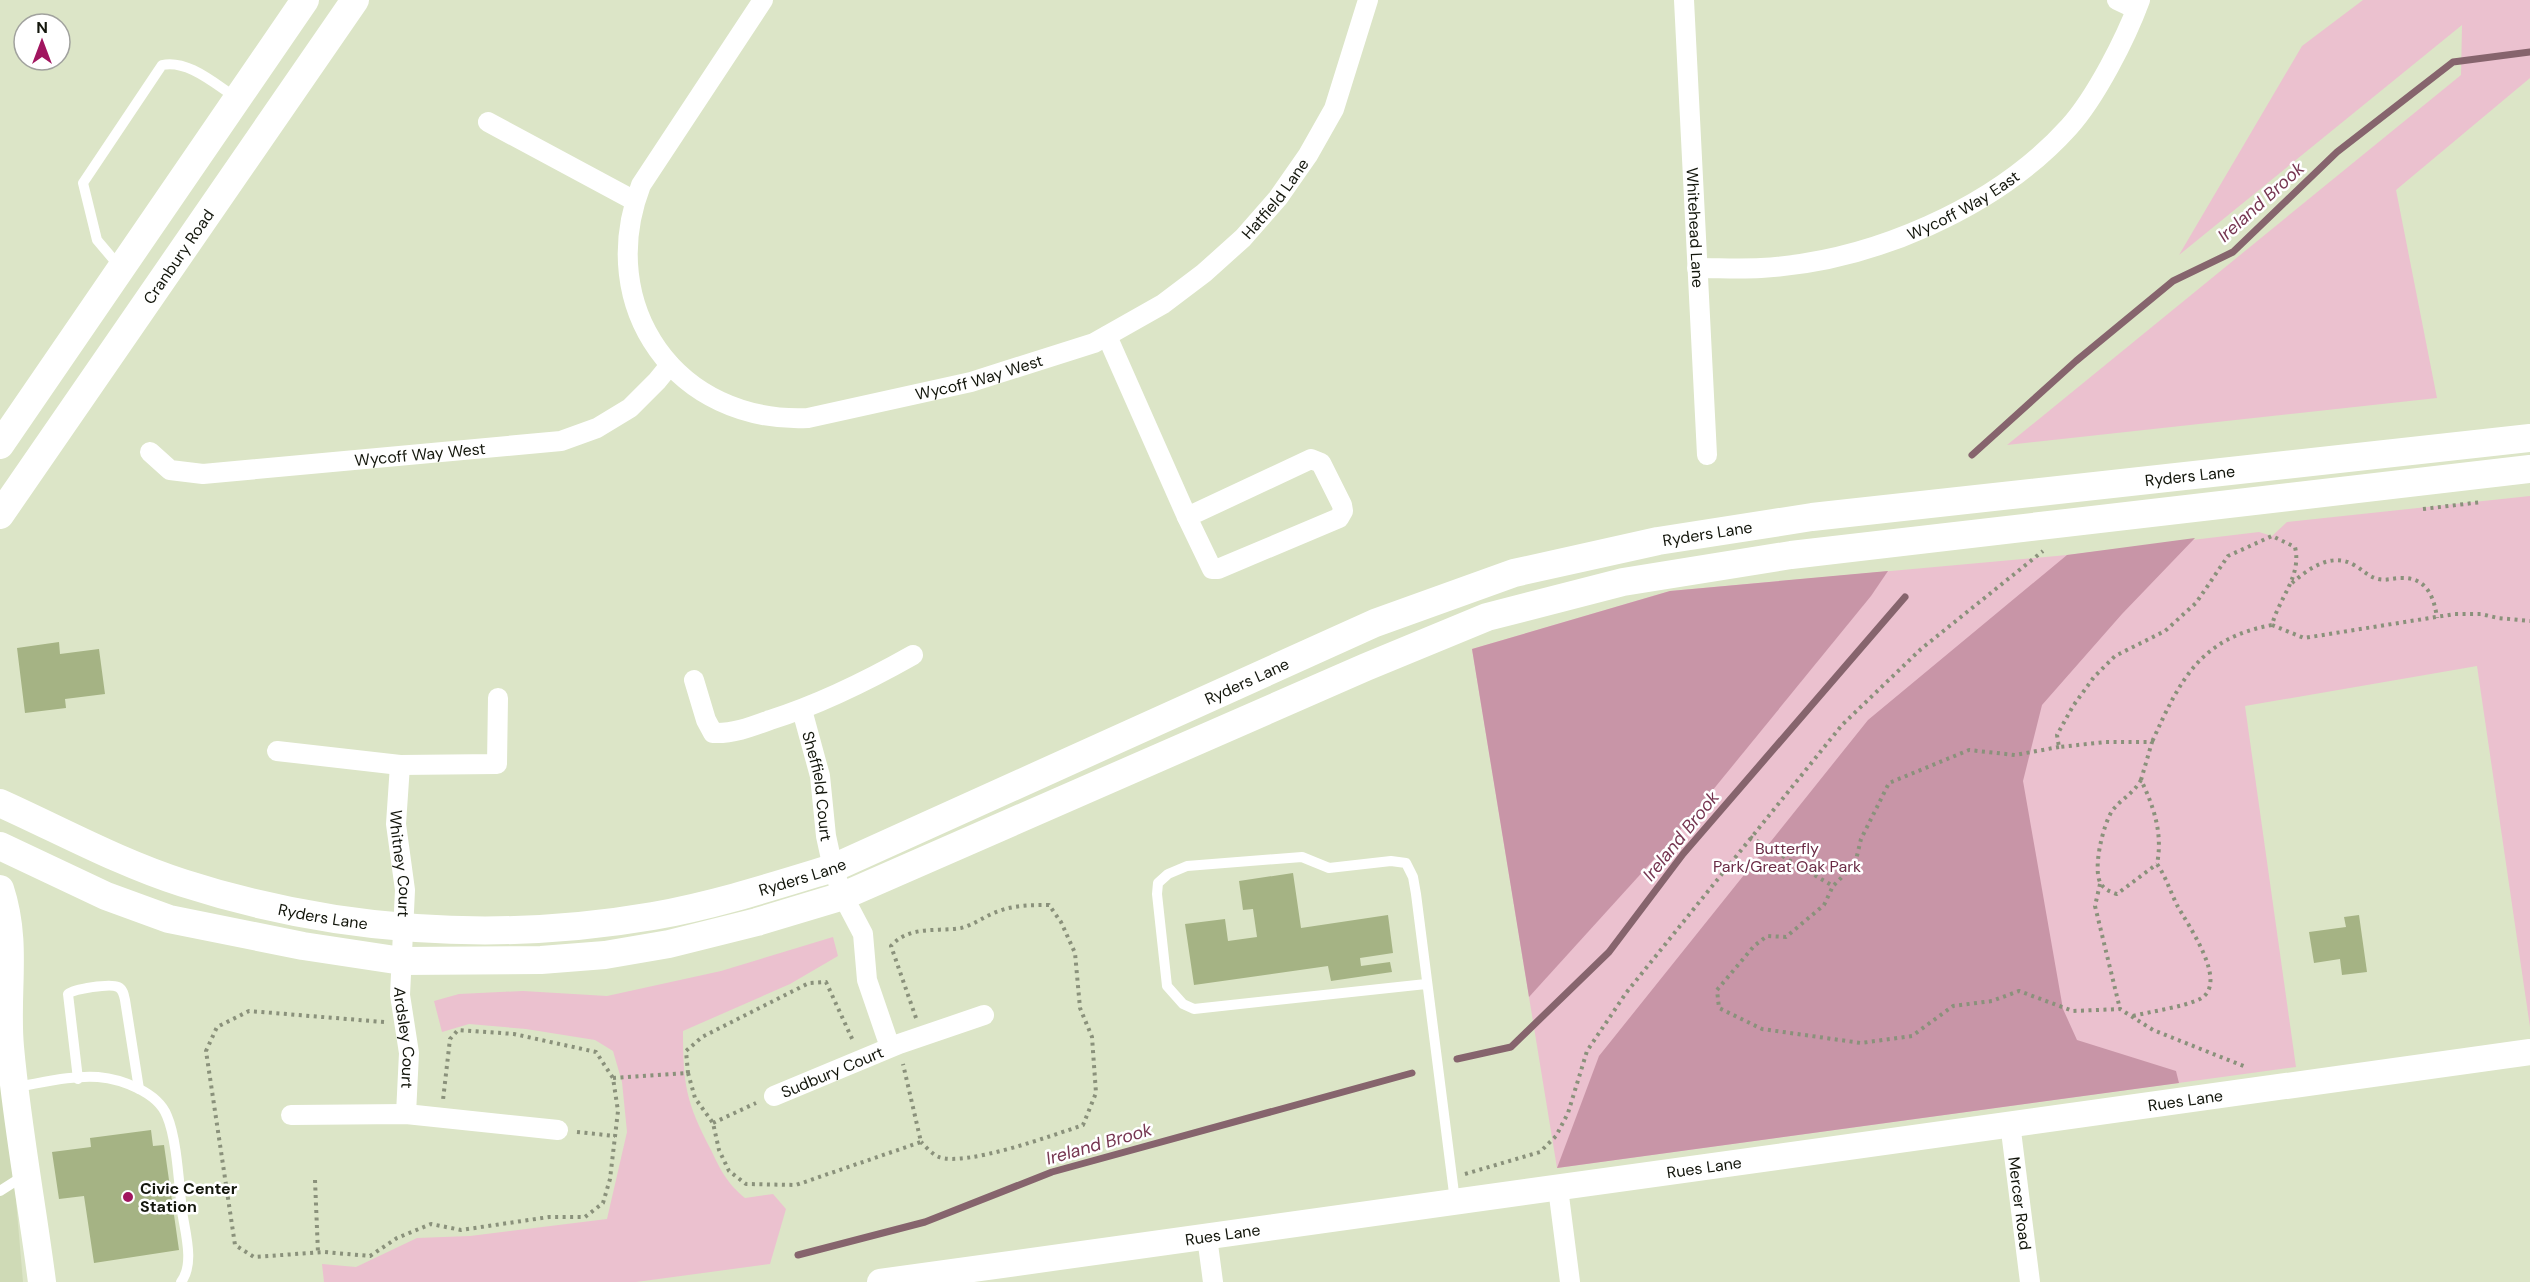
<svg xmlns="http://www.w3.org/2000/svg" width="2530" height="1282" font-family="'DM Sans',sans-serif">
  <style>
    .built { fill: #cfdab6 }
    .green { fill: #ebc1cf }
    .forest { fill: #c895a7 }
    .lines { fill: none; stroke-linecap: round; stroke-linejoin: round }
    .stream { stroke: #86646d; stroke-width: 7 }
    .building { fill: #a5b384 }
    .path { stroke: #8a917b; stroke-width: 4; stroke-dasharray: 3 4.5; stroke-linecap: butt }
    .service { stroke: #fff; stroke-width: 10 }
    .minor { stroke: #fff; stroke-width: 20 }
    .tertiary { stroke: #fff; stroke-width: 26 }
    .secondary { stroke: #fff; stroke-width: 28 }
    .poi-dot { fill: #a1155f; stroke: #fff; stroke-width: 2 }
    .labels { text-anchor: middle; stroke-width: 5; stroke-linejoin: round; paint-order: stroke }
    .street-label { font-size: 16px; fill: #13160c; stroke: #fff }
    .park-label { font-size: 16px; fill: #6a2b45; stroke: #fff }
    .poi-label { font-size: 16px; font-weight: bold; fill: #13160c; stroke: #fff; text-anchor: start }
    .water-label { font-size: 18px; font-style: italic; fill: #763651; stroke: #fff }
  </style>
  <rect width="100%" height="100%" fill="#dce5c7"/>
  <polygon class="built" points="0,1014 23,1282 0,1282"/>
  <g class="green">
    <polygon points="2363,0 2530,0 2530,78 2396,190 2437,398 2007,445 2461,75 2462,25 2179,255 2302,46"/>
    <polygon points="2530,496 2530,1027 2477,666 2245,706 2296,1067 1557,1168 1472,649 1670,591 2067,555 2259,532 2272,536 2287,522"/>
    <path d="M833,937L838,956L790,984L683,1031C683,1085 686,1102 711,1150C721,1171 727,1183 745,1198L773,1194L786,1209L770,1264L636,1282H324L322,1264L356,1267L417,1238L470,1236L607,1219L627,1132L622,1082L613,1051L595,1040L526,1029L469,1024L442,1032L434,1001L459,994L523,991L607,996L721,971Z"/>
  </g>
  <g class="forest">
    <polygon points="2195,538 2122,614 2042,705 2023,781 2063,1009 2077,1040 2176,1071 2179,1083 1557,1168 1599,1056 1868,720 2067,555"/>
    <polygon points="1888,571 1871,596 1677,834 1529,997 1472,649 1670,591"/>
  </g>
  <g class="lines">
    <g class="stream">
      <polyline points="1972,455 2076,361 2173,281 2233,252 2337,152 2453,62 2530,52"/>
      <polyline points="1457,1059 1511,1047 1609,952 1683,854 1905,597"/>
      <polyline points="798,1255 925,1222 1052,1172 1412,1073"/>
    </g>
  </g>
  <g class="building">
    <polygon points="59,642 60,654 99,649 105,694 65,699 66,708 25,713 17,648"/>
    <polygon points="1293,873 1301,928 1388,915 1393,953 1360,958 1361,966 1390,962 1392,972 1331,981 1328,966 1194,985 1185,924 1225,919 1228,941 1257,937 1253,909 1243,910 1239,881"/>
    <polygon points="2359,915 2367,972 2342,975 2340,959 2314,963 2309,932 2346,927 2344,917"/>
    <polygon points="151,1130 153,1146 164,1145 179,1250 94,1263 84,1196 59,1199 52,1152 91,1147 90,1138"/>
  </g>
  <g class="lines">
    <g class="path">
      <polyline points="2423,509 2482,502"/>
      <path d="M2292,583C2309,568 2332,552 2354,565C2363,570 2369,577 2378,579C2386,581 2393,578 2401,578C2426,577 2434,596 2437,618"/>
      <polyline points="2272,625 2304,638 2455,614 2481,614 2498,618 2530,621"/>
      <polyline points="2059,747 2015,755 1969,750 1889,783 1861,839 1855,864 1833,886 1824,905 1786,937 1767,936 1754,946 1717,990 1719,1008 1762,1029 1861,1043 1912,1036 1953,1006 1992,1001 2019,991 2073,1011 2120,1009 2153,1030 2246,1067"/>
      <path d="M2141,780L2152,742H2106L2059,747L2057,735L2073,706L2094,677L2115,656L2165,631L2196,603L2228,556L2272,536L2295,547C2302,576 2279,598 2272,625C2200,638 2180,680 2152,742"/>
      <polyline points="1750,837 1833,886"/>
      <polyline points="2100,884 2095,906 2120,1009"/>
      <path d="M2133,1016C2153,1011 2183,1007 2200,999C2230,983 2187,924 2177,905C2170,891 2166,877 2157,864C2163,834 2154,807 2141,780C2133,794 2121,799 2112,811C2103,825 2092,870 2101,884C2105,890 2111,892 2117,894L2157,864"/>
      <path d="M916,1018L891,946C909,925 937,932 961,928C974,925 986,915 999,911C1015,905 1032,905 1049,905L1061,922L1075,953L1080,1008L1092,1037L1096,1093L1083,1125C1054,1135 965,1167 939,1157C933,1155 926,1147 921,1142"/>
      <polyline points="384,1022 249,1011 217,1027 206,1051 235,1245 254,1257 324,1252 370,1256 397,1238 431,1224 461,1230 549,1217 585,1217 603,1203 610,1179 618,1111 613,1078 596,1052 514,1034 458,1030 450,1039 443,1100"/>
      <polyline points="688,1073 695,1098 713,1123 719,1150 729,1171 746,1184 796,1185 921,1142 903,1064"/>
      <polyline points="613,1078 688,1073 686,1051 702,1037 809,983 826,982 854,1043"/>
      <polyline points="713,1123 756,1103"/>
      <polyline points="577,1132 615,1136"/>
      <polyline points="1465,1174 1540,1152 1556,1136 1568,1113 1587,1051 1626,993 1842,725 1921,649 2043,551"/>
      <polyline points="315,1180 318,1253"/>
    </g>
    <g class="service">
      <path d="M119,266L97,240L83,183L162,65C188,59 216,85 237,98"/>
      <polyline points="1426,984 1194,1009 1183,1004 1167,986 1157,894 1158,883 1168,874 1187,866 1302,857 1329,868 1391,861 1406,863 1413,877 1416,894 1455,1201"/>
      <path d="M78,1079L68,994C74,989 110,983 118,987C123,989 124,995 125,1000L139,1089"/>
      <path d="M16,1087C41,1083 72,1075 98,1077C121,1079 158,1092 167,1116C177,1139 179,1185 182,1211C185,1232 195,1264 181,1282"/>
      <polyline points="0,1191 25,1175"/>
    </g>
    <g class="minor">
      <path id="s1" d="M763,0L641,185C594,307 677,424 808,418L971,382L1094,343L1163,304L1204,273L1243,238L1278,198L1308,155L1334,109L1368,0"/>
      <path id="s2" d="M1684,0L1707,455"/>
      <polyline points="2117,0 2136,9"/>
      <polyline points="488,122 635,201"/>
      <path id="s3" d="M1697,268C1719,268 1740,269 1761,268C1870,262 1995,209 2069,127C2096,97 2126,38 2140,0"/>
      <polyline points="1107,336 1187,517"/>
      <path id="s4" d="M150,452L170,470L203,474L561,441L597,428L630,408L657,381L670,365"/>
      <polygon points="1311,459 1321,463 1342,505 1343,511 1339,518 1218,569 1212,569 1187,517"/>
      <path d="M694,680L706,720L713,733C733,734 751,727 770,720C821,704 867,681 913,655"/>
      <path id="s5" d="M802,710L820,776L826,836L833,868L843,896L863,934L867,980L890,1047"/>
      <polyline points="277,751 400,765 497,764 498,698"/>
      <path id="s6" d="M400,765L396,824L405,890L400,995L409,1053L406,1114"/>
      <path id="s7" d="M774,1096L899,1044L984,1015"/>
      <polyline points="291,1115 406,1114 558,1130"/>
      <path id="s8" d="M2010,1123L2030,1282"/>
      <polyline points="1558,1188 1570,1282"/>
      <polyline points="1207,1237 1213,1282"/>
    </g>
    <path class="tertiary" id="s9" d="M880,1282L2530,1052"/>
    <g class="secondary">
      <polyline points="0,445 305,0"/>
      <path id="s10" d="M0,515L355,0"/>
      <path id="s11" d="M0,803C60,830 120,863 183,883C335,932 496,943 653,916C715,905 774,886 833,868L1375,623L1514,573L1658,541L1812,517L2530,438"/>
      <polyline points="0,846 106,896 169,919 303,946 402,961 541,960 605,955 669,944 757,922 843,896 1366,667 1487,617 1623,582 1791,555 2530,469"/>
      <path d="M0,889C18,943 5,993 10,1047C17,1126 32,1204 42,1282"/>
    </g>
  </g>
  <circle class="poi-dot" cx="128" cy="1197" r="6"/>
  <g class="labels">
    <g class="street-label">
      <text dy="6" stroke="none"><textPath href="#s1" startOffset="1096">Hatfield Lane</textPath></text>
      <text dy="6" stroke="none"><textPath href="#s3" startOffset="278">Wycoff Way East</textPath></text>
      <text dy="6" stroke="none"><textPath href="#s2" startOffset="228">Whitehead Lane</textPath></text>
      <text dy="6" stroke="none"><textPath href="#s10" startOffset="314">Cranbury Road</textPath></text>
      <text dy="6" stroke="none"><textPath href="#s1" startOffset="742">Wycoff Way West</textPath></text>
      <text dy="6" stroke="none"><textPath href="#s4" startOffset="278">Wycoff Way West</textPath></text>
      <text dy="6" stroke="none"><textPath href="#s11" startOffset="2288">Ryders Lane</textPath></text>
      <text dy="6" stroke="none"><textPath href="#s11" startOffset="1802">Ryders Lane</textPath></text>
      <text dy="6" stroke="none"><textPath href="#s11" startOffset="1316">Ryders Lane</textPath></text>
      <text dy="6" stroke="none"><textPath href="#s5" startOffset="78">Sheffield Court</textPath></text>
      <text dy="6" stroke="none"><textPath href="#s6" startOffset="99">Whitney Court</textPath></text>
      <text dy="6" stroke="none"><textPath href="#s11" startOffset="830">Ryders Lane</textPath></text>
      <text dy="6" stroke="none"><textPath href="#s11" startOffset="344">Ryders Lane</textPath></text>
      <text dy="6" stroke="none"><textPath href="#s6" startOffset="274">Ardsley Court</textPath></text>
      <text dy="6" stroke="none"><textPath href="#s7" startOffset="63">Sudbury Court</textPath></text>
      <text dy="6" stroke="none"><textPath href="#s9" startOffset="1318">Rues Lane</textPath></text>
      <text dy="6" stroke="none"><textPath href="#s9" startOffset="832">Rues Lane</textPath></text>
      <text dy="6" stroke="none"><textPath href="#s8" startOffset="81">Mercer Road</textPath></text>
      <text dy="6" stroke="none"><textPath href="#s9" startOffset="346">Rues Lane</textPath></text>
    </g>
    <g class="park-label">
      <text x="1787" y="854">Butterfly<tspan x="1787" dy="18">Park/Great Oak Park</tspan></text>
    </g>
    <g class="poi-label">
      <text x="140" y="1194">Civic Center<tspan x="140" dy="18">Station</tspan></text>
    </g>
    <g class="water-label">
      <text transform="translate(2261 202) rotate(-42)" y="6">Ireland Brook</text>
      <text transform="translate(1681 836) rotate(-51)" y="6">Ireland Brook</text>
      <text transform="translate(1099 1144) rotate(-16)" y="6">Ireland Brook</text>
    </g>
  </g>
  <g transform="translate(42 42)"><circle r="28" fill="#ffffff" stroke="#a1a29e" stroke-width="1.5"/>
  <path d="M0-4.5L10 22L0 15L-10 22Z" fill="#a1155f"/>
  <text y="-9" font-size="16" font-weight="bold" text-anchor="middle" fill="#13160c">N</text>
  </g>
</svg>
